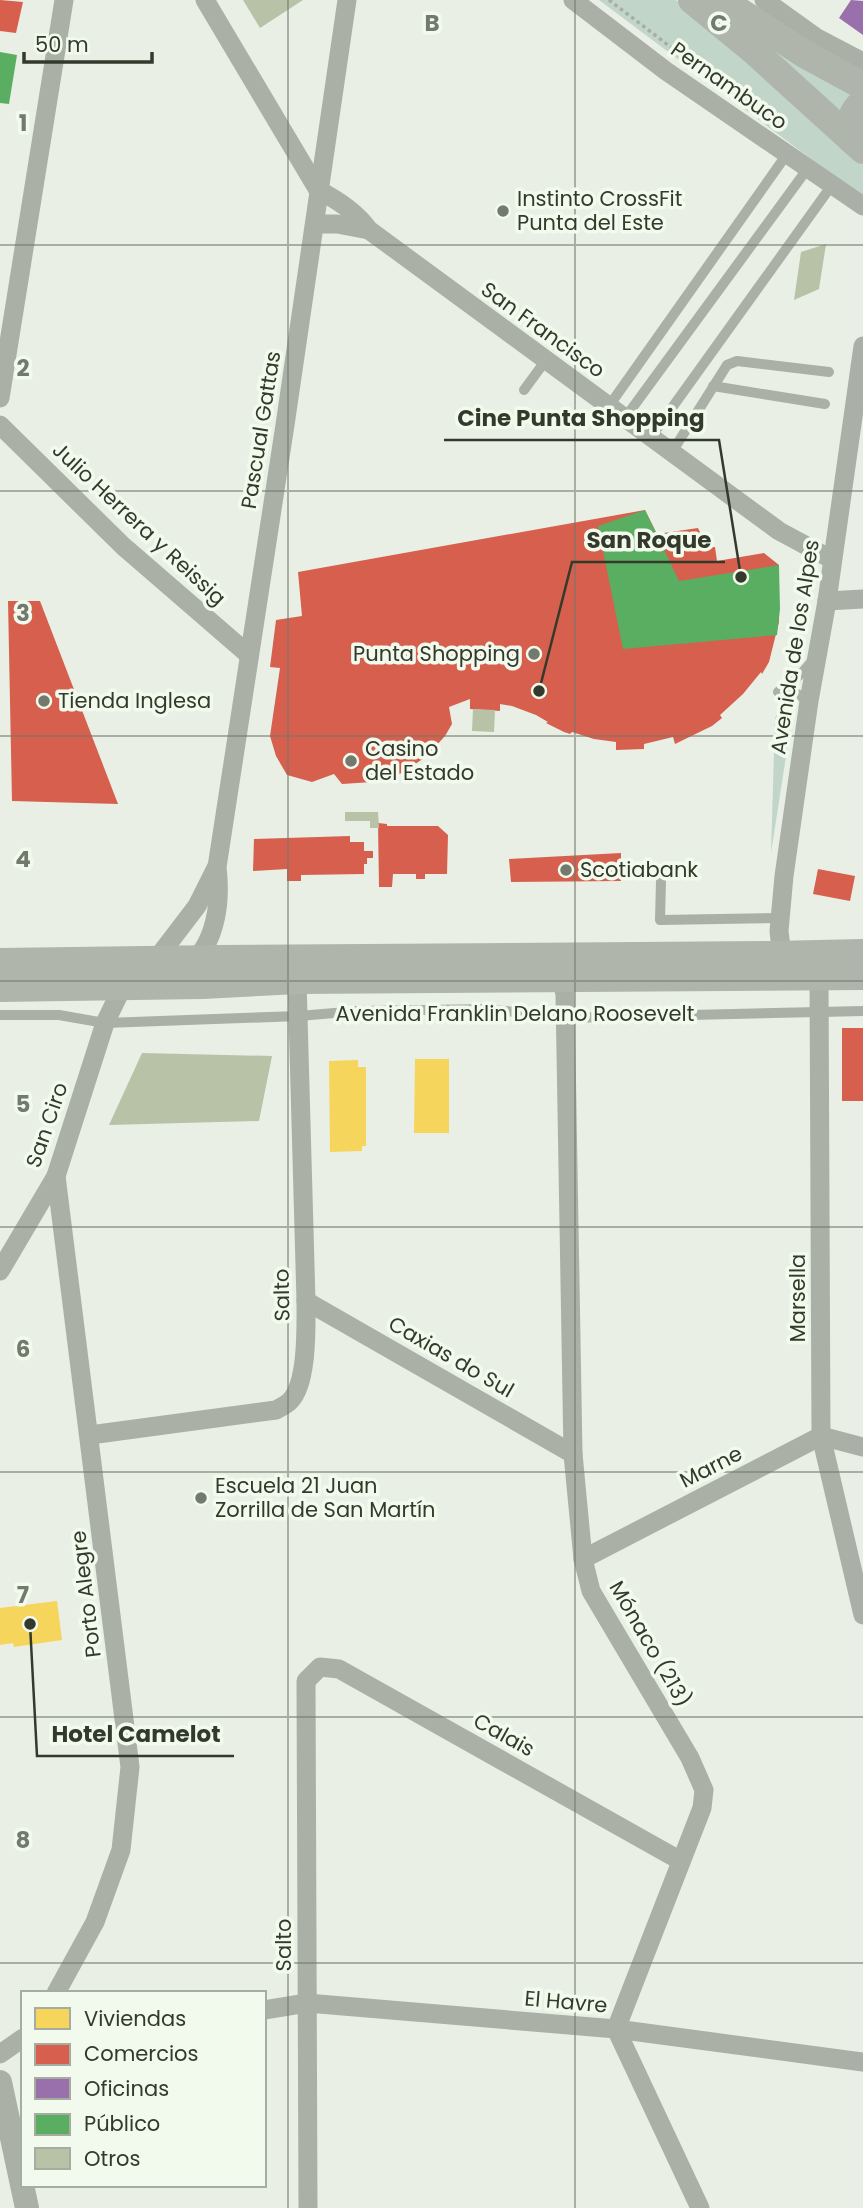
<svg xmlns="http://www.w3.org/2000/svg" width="863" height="2208" font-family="Poppins,sans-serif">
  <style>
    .green { fill: #c1d6c8 }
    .homes { fill: #f6d55c }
    .shops { fill: #d6604d }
    .offices { fill: #9970ab }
    .public { fill: #5aae61 }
    .building { fill: #b8c2a7 }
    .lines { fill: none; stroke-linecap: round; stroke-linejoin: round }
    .path { stroke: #a9aea4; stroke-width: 3.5; stroke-dasharray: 3.5 3.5; stroke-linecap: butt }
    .service { stroke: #abb0a7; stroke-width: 10 }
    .minor { stroke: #abb0a7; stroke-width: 19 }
    .tertiary { stroke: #abb0a7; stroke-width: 24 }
    .secondary { stroke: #afb5aa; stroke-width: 28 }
    .grid { fill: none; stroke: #73796c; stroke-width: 2; stroke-opacity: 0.55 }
    .poi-dot { fill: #73796c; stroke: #f2faee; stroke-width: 2.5 }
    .labels { text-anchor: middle; stroke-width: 7; stroke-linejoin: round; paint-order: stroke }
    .street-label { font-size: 21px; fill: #343a2b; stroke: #f2faee }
    .poi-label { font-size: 21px; fill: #343a2b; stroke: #f2faee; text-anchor: start }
    .grid-label { font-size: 23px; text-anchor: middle; font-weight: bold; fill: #73796c; stroke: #f2faee; stroke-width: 7; stroke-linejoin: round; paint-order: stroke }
    .leader { fill: none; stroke: #343a2b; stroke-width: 2.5 }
    .callout-dot { fill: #343a2b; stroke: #f2faee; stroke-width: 2.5 }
    .callout-label { font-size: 23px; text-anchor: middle; font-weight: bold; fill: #343a2b; stroke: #f2faee; stroke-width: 7; stroke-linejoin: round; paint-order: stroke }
  </style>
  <rect width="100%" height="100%" fill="#e9efe5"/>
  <g class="green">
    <polygon points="599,0 676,0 705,22 849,150 863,165 863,198"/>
    <polygon points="731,18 855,95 842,113"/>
    <polygon points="787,703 790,705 793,711 771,853 775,718 780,708"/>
  </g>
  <g class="homes">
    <polygon points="415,1059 449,1059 449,1133 414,1133"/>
    <polygon points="358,1060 358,1067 366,1067 366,1146 362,1146 362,1151 330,1152 329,1061"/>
    <polygon points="57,1601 62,1640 14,1647 13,1643 0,1645 0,1608"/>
  </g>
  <g class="shops">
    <polygon points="0,0 23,2 16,33 0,31"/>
    <polygon points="645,510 657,534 698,528 707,548 715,547 717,561 764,553 779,565 779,622 769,662 762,674 761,672 743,694 720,715 722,718 712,726 675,744 673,737 644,744 644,749 616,750 616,742 594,739 572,732 570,734 564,732 546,723 548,722 536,715 512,706 500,704 500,711 470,709 470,699 449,707 452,724 445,736 427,756 402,773 372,782 342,784 334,774 312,782 287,775 276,756 270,736 280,668 270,667 276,620 302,616 298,572"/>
    <polygon points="8,601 40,601 118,804 12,801"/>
    <polygon points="378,823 387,824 387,826 438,826 448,835 447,874 425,874 425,879 416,879 416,874 393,874 392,887 379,887"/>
    <polygon points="350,836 350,842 364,842 364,851 373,851 373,858 367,858 367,864 364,864 364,874 301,875 301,881 287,881 287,869 253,871 254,839"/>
    <polygon points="621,853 621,881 511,882 509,859"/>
    <polygon points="818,869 855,876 850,901 813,894"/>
    <rect x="842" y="1028" width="21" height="73"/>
  </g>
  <polygon class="offices" points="851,0 863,1 863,35 839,18"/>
  <g class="public">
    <polygon points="0,52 17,55 9,104 0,103"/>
    <polygon points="645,510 679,581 779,565 780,609 777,635 623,649 598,526"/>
  </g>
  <g class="building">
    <polygon points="243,0 303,0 260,28"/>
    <polygon points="826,244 819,289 794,300 801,252"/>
    <polygon points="473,709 495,710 494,732 472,731"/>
    <polygon points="345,812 378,812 379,828 370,828 370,821 345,821"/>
    <polygon points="142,1053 272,1056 259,1121 109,1125"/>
  </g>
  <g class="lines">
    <polyline class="path" points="609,0 706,74"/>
    <g class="service">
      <polyline points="713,386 825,404"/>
      <polyline points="524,390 546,360"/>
      <polyline points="609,406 787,154"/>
      <polyline points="625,418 808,168"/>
      <polyline points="651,437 832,185"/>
      <polyline points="672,452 727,365 737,361 829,372"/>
      <polyline points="778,692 801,674 813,660"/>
      <polyline points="779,692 794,692 809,701"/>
      <polyline points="661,881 660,920 780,918"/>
      <polyline points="0,1015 59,1015 105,1023 299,1016 358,1011 488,1009 565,1018 863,1011"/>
    </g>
    <g class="minor">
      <path d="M205,0L318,190C338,200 356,212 369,230L779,531L831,559"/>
      <polyline points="573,0 666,71 863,206"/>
      <polyline points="764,0 817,38 863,62"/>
      <polyline points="315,224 337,224 369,230"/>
      <polyline points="0,398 64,0"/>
      <polyline points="0,425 123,546 249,655"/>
      <polyline points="827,601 863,599"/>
      <polyline points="155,961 197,906 216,868"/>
      <polyline points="783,964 779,931 784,876 809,701 827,601 863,346"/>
      <path d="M190,965C217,941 221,900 217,867L285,425L347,0"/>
      <polyline points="819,977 821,1436 863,1615"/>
      <polyline points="562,978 565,995 573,1454 583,1559 591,1591 690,1758 704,1790 702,1808 616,2029 700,2208"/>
      <polyline points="56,1176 130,1767 121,1850 95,1922 56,1993"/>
      <polyline points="0,1271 56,1176 105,1023 123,986"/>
      <polyline points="306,1301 573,1454"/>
      <path d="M90,1435L276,1410C281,1407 286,1405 290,1401C308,1383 306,1326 306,1301L297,980"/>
      <polyline points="583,1559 821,1436 863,1447"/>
      <polyline points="264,2010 307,2003 616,2029 863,2062"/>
      <polyline points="0,2054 23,2038"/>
      <polyline points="308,2208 306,1681 320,1667 339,1669 681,1861"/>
    </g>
    <polyline class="tertiary" points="0,2082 27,2208"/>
    <g class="secondary">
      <polyline points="692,0 754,51 863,150"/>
      <polyline points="722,0 806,55 863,86"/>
      <path d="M852,140C850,124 850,112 863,102"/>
      <polyline points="0,962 217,959 773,955 863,953"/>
      <polyline points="0,988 202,985 297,980 863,976"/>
    </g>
  </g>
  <path class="grid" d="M288,0V2208M575,0V2208M0,245H863M0,491H863M0,736H863M0,981H863M0,1227H863M0,1472H863M0,1717H863M0,1963H863"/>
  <g class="poi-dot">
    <circle cx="503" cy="211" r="7"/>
    <circle cx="534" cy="654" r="7"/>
    <circle cx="44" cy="701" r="7"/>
    <circle cx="351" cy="761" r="7"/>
    <circle cx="566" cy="870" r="7"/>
    <circle cx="201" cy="1498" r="7"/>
  </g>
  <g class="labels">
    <g class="street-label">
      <text transform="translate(729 86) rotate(35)" y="7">Pernambuco</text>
      <text transform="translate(543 330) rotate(36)" y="7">San Francisco</text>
      <text transform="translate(261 430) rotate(-81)" y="7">Pascual Gattas</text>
      <text transform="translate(139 524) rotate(43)" y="7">Julio Herrera y Reissig</text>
      <text transform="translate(795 647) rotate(-81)" y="7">Avenida de los Alpes</text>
      <text x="515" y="1021">Avenida Franklin Delano Roosevelt</text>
      <text transform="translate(47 1125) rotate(-71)" y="7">San Ciro</text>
      <text transform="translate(282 1295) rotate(-91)" y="7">Salto</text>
      <text transform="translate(798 1298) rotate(-90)" y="7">Marsella</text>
      <text transform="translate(451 1357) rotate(30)" y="7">Caxias do Sul</text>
      <text transform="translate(711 1467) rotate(-27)" y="7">Marne</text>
      <text transform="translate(86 1594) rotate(-97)" y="7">Porto Alegre</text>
      <text transform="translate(650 1644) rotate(60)" y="7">Mónaco (213)</text>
      <text transform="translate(504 1735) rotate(29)" y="7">Calais</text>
      <text transform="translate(284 1945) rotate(-90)" y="7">Salto</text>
      <text transform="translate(566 2002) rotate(5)" y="7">El Havre</text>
    </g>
    <g class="poi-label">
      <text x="517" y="206">Instinto CrossFit<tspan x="517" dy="24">Punta del Este</tspan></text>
      <text x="520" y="661" text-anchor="end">Punta Shopping</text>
      <text x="58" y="708">Tienda Inglesa</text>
      <text x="365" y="756">Casino<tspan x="365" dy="24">del Estado</tspan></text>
      <text x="580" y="877">Scotiabank</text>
      <text x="215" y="1493">Escuela 21 Juan<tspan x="215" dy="24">Zorrilla de San Martín</tspan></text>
    </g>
  </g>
  <g class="grid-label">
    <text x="432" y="31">B</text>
    <text x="719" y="31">C</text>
    <text x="23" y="131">1</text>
    <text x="23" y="376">2</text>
    <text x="23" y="621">3</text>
    <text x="23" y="867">4</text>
    <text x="23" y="1112">5</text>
    <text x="23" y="1357">6</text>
    <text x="23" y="1603">7</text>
    <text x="23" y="1848">8</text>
  </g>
  <path class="leader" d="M741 577L719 440H444M539 691L572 562H725M30 1624L37 1756H234"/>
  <g class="callout-dot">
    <circle cx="741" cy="577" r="7"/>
    <circle cx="539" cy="691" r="7"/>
    <circle cx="30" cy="1624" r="7"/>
  </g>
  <g class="callout-label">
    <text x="581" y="426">Cine Punta Shopping</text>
    <text x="649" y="548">San Roque</text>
    <text x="136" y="1742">Hotel Camelot</text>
  </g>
  <rect x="21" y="1991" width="245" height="196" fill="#f2faee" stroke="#a6ada0" stroke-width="2"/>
  <rect x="35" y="2008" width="35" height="21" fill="#f6d55c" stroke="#a6ada0" stroke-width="2"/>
  <text x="84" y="2026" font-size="21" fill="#343a2b">Viviendas</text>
  <rect x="35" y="2044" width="35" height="21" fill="#d6604d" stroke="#a6ada0" stroke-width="2"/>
  <text x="84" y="2061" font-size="21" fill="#343a2b">Comercios</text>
  <rect x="35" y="2078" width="35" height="21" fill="#9970ab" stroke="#a6ada0" stroke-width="2"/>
  <text x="84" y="2096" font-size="21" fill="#343a2b">Oficinas</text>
  <rect x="35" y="2114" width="35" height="21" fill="#5aae61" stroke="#a6ada0" stroke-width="2"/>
  <text x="84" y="2131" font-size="21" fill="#343a2b">Público</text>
  <rect x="35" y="2148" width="35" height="21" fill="#b8c2a7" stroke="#a6ada0" stroke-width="2"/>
  <text x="84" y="2166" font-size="21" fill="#343a2b">Otros</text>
  <path d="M24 52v10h128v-10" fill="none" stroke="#343a2b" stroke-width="3.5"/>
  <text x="35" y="52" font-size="21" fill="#343a2b" stroke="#f2faee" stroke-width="5" paint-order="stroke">50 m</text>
</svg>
